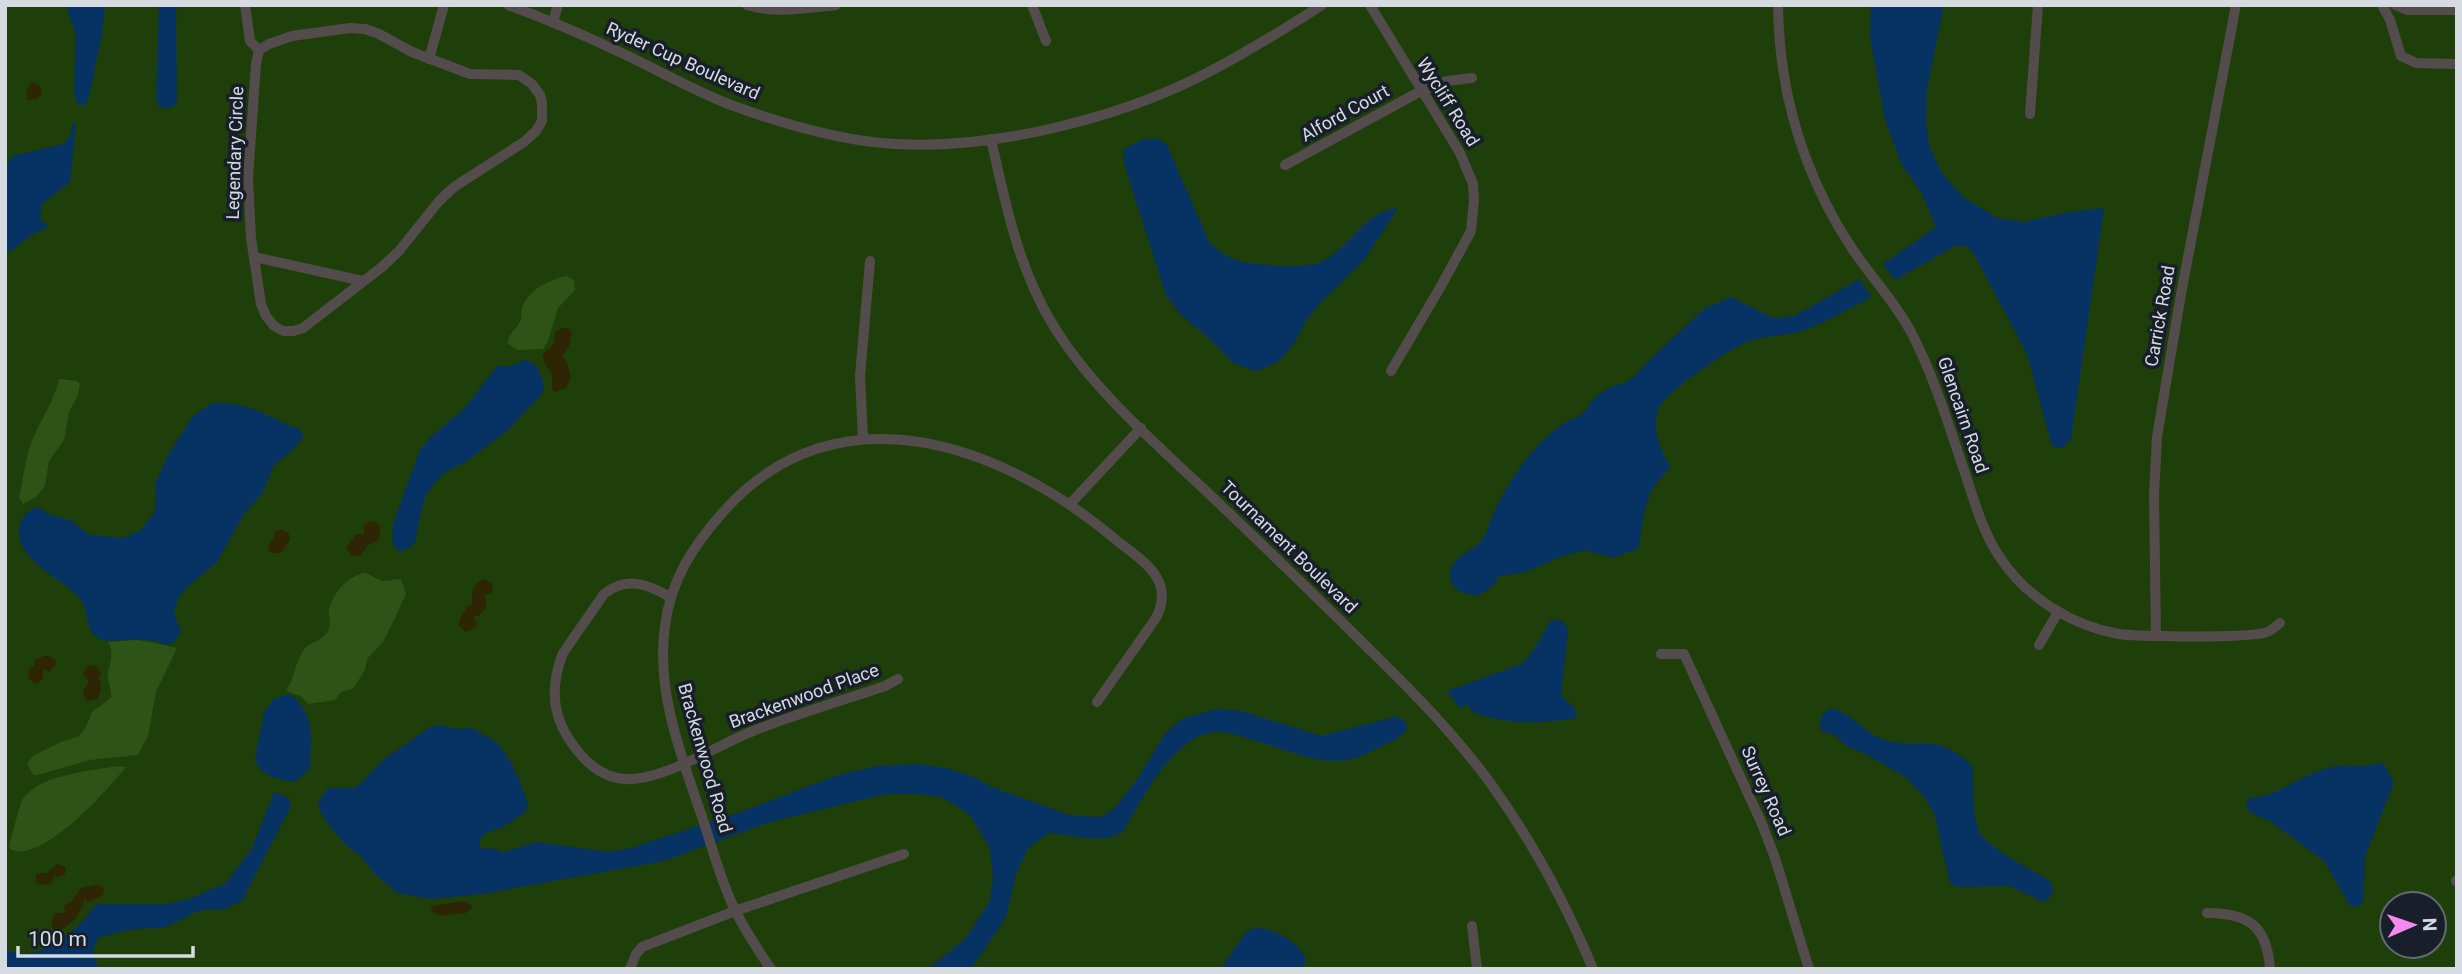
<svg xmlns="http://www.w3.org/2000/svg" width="2462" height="974" font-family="Roboto,sans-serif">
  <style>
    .green { fill: #1e3f09; fill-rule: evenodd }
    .forest { fill: #2d5317 }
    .sand { fill: #2e2504 }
    .water { fill: #073264 }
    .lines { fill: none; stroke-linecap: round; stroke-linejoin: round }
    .minor { stroke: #544c4c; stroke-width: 10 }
    .labels { text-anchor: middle; stroke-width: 7; stroke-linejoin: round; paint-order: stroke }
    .street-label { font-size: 18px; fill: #d6dbe2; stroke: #181f2a }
  </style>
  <rect width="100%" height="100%" fill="#181f2a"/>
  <path class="green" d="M5,5H2457V969H5ZM2392,904H2434V946H2392Z"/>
  <g class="forest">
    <path d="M566,276L574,280L575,290L558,308L548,341L543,349L518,350L508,344C508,331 518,330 521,319C522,316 520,312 522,308C528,290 549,280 566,276Z"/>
    <path d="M59,379L77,381L80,384L78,395L69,412L64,440L49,461L45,486L36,497L23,504L19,498C24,478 25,453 35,434C44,414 54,401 59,379Z"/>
    <path d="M366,573L382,581L401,579L406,594L394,620L383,642L367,659L365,670L353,689L341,692L335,700L309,704L300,696L286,691C294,679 295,663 303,651C309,641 322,642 328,631C332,624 328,617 329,610C333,593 348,575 366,573Z"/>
    <path d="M135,640L150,642L177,648L156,692L148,736L138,755L90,760L34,776L27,764L34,755L61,742L79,736L86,727L92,712L111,698C112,691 109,686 108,679C107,666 116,655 108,642Z"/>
    <path d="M117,766L126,767C108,789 41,866 10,849L9,845C14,831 16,816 21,803C33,775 91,771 117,766Z"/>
  </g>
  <g class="sand">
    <polygon points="32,82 40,86 42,94 37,99 28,100 26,92"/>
    <polygon points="563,328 568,328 572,333 569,346 562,356 567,362 571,377 566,388 556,392 552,390 552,375 544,362 542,355 554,343 555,332"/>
    <polygon points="374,521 380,526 380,535 377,542 368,545 360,556 350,555 346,547 356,534 364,534 364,524"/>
    <polygon points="282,529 289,534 290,540 281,553 271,553 268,549 270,542 275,538 274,532"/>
    <path d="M483,579L492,583L493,592L484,595C490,605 484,615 473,617L477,623L475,628L466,632L459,626C459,618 466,605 473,604C470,594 473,584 483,579Z"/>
    <polygon points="47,655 56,660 56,664 49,672 43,669 43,678 37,684 33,683 28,677 30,667 34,666 34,660"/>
    <path d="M88,665L96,666L102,674L98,677C103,685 101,691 98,699L87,701L83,695L84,689L89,682L83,674Z"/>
    <polygon points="57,864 66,867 65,874 59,877 54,876 51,883 45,885 36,883 36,874 47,873"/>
    <path d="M97,885L104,888L103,895L88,902L84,899C83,912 69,930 54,931L51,923L55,913H65L64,906L72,901L81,888Z"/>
    <polygon points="465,901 473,907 466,913 439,916 430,910 432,906"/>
  </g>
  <g class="water">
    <polygon points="66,5 105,5 102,33 89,97 85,105 78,104 74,92 76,36"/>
    <polygon points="159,5 176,5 177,103 170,108 159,107 156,101"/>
    <polygon points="1871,5 1944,5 1927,89 1926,122 1929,145 1941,172 1963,197 1997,218 2023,222 2069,212 2104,208 2071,439 2063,448 2052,446 2027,354 1974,254 1966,246 1955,246 1895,280 1883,264 1936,227 1922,194 1902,165 1885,120 1870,36"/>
    <path d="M73,123L76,124L70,182L42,204L40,219L47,225V228C31,232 20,246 5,254V170L12,156L64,144L70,136Z"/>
    <path d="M1143,139H1159L1167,145L1209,242C1216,249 1222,254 1231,258C1249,266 1306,270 1323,261C1350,247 1366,210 1398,208L1364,260L1318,305L1304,324L1295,342L1279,361L1260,370H1251L1232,362L1203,333L1180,314L1166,295L1125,167L1123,150Z"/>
    <path d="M1859,279L1872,297C1852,307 1831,319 1810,328C1791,336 1771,335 1752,340C1733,346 1664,392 1658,410C1651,426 1661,453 1670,466C1666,474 1658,480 1653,488C1644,504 1641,530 1639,548L1613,558L1585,550L1560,557L1526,572L1499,576L1493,586L1478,596C1466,594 1451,591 1450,576C1449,558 1472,551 1481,541C1487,534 1490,521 1494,512C1510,479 1532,445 1563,424C1570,419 1579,418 1586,410C1591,404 1592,399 1599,394C1616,381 1630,387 1642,367L1705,308L1731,297L1773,318L1794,316Z"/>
    <path d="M525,360L535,364L540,374L544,385L542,394L507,431L467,461L444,473L435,482L426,495L421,511L415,542L411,547L399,552C390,544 392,531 394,521L419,452L430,437L463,410L497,366H510Z"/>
    <path d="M212,403C254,402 263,416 299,429L303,434L302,439L292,451L274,465L263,492L244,514L217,562L187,587L179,597L174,612L181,632L173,643L166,645C143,633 111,646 98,638C84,630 89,607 78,596C60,577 12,559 20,525C22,516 28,509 38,507L48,514L70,520L90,535L122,538L140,531L154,513L156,504L155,484L169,453L193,416Z"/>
    <path d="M1551,620H1561L1568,629L1561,696L1575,708L1577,718C1542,724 1506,725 1472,712L1469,705L1460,708L1447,691L1521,664C1535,653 1541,635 1551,620Z"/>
    <path d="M284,695H292C316,719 311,738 310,768L295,782C279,779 260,777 255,759L264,712L273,699Z"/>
    <path d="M1831,708C1848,712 1862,729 1877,737C1914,754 1933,727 1972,766C1974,787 1971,812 1979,831C1986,848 2034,871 2050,881L2054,891L2047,901H2041L2010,886L1956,887L1950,883L1934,813L1924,797L1906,777L1867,755L1847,746L1834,735L1819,730L1822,714Z"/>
    <path d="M1217,709L1242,711L1321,736L1398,716L1408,725C1404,738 1391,742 1380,747C1372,751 1363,756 1355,758C1317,768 1282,747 1246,738C1235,734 1221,730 1209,733C1171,741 1142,800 1123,831C1106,846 1071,834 1049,833L1028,848L1016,874L1006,917L971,969H928L964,940L990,901L993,877L990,848L970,815L942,797L919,794H886L770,822L664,861L482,894L431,899L397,893L375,874L362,857L347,846L331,828L321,813L318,802L328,788H353L360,784L384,759L429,728L437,725L456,729L473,728C480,733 486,736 493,740C508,750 524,788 528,806L526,811L505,826L486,833L481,838L479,848L497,849L501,853L536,842L609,852L631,848L741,812L838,775L877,766L917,764L946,768L971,776L992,787L1069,815L1101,817L1114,809L1136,781L1164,735L1181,719Z"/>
    <path d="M2382,762L2394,782L2365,857L2363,903L2357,907L2350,906L2324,861L2270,821L2253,814L2246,809L2248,798C2278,797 2302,773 2332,767C2349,763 2367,769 2382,762Z"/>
    <path d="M274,792L289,798L291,806L242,901L223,910L208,909L194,913L166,927L128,930L98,938L93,950L98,969H5V949C33,962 58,944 79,925C86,919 90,910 97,904H168L189,899L226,883L252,848Z"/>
    <path d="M1258,927C1276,931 1300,942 1306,960L1302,969H1220L1247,931Z"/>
  </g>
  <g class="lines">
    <g class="minor">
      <polyline points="245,5 250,41 259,50"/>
      <path d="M508,5C543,18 577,32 611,48C651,66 690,89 731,105C783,124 840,141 895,144C992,150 1116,119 1203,75C1244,54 1283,30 1322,5"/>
      <path d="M747,5C776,14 807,8 836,5"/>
      <polyline points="1032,5 1046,41"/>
      <polyline points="1370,5 1460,153 1473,184 1474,200 1471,231 1441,286 1391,371"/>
      <path d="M1778,5C1779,94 1804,176 1853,250C1872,278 1895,302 1911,332C1935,378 1949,427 1966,476C1975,504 1984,535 2001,559C2027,598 2073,626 2119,634C2135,636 2151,636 2166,636C2183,637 2256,637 2267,632C2271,631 2276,626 2280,623"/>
      <polyline points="2382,5 2390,20 2401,56 2416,63 2457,64"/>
      <polyline points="2395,5 2407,10 2457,10"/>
      <polyline points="553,22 558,5"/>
      <polygon points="350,28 365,29 379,34 412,52 470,74 519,75 532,84 540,95 542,103 542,121 536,131 524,142 454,187 439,201 399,251 382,267 303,328 294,331 283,331 274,326 266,316 261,304 251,238 248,178 256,64 259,50 269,44 292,36"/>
      <polyline points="429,59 444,5"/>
      <polyline points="2030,114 2038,5"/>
      <path d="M991,139C1005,202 1017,263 1050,320C1092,392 1166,452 1226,510C1275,557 1325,605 1374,654C1416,695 1456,736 1491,784C1532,841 1566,904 1593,969"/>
      <polyline points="1285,165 1421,91 1447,81 1472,78"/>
      <polyline points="254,257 363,281"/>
      <polyline points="863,439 860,376 870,261"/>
      <polyline points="1070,504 1141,428"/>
      <path d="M670,597C648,584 626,576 604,594L563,653C552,681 551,710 567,736C580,757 598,777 624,779C662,782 717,745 753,731C796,714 841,701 885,686L898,679"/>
      <polyline points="2156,636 2154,495 2157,437 2181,294 2236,5"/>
      <polyline points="2039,645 2058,612"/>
      <polyline points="1661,654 1684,654 1762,824 1775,858 1809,969"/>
      <polyline points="2456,881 2457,881"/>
      <path d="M2207,913C2249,913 2267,926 2270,969"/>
      <polyline points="1472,926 1477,969"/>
      <polyline points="630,969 636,954 642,947 735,911 904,854"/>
      <path d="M771,969C758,950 745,931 735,910C722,884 714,854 705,826C684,762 655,694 665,626C671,579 693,546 724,511C838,384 1003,445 1115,539C1142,561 1176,579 1156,618L1097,702"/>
    </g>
  </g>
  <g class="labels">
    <g class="street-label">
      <text transform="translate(683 61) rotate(24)" y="6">Ryder Cup Boulevard</text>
      <text transform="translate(1448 102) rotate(58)" y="6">Wycliff Road</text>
      <text transform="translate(1345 113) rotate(-29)" y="6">Alford Court</text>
      <text transform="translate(235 153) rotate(-88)" y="6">Legendary Circle</text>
      <text transform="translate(2160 316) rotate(-80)" y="6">Carrick Road</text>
      <text transform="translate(1963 415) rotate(71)" y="6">Glencairn Road</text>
      <text transform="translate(1289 547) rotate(44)" y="6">Tournament Boulevard</text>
      <text transform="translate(804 696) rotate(-20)" y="6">Brackenwood Place</text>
      <text transform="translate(705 758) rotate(74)" y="6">Brackenwood Road</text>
      <text transform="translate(1766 791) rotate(66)" y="6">Surrey Road</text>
    </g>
  </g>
  <rect width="2462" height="974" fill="none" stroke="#d6dbe2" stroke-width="14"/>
  <g transform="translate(2413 925) rotate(88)"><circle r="33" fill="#181f2a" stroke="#646a74" stroke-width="2"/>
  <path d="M0-5L12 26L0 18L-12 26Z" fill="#f589ef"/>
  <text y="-10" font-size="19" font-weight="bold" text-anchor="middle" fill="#d6dbe2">N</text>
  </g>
  <path d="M18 946v10h175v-10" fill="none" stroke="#d6dbe2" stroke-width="3.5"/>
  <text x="28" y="946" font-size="21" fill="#d6dbe2" stroke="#181f2a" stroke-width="5" paint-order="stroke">100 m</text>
</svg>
